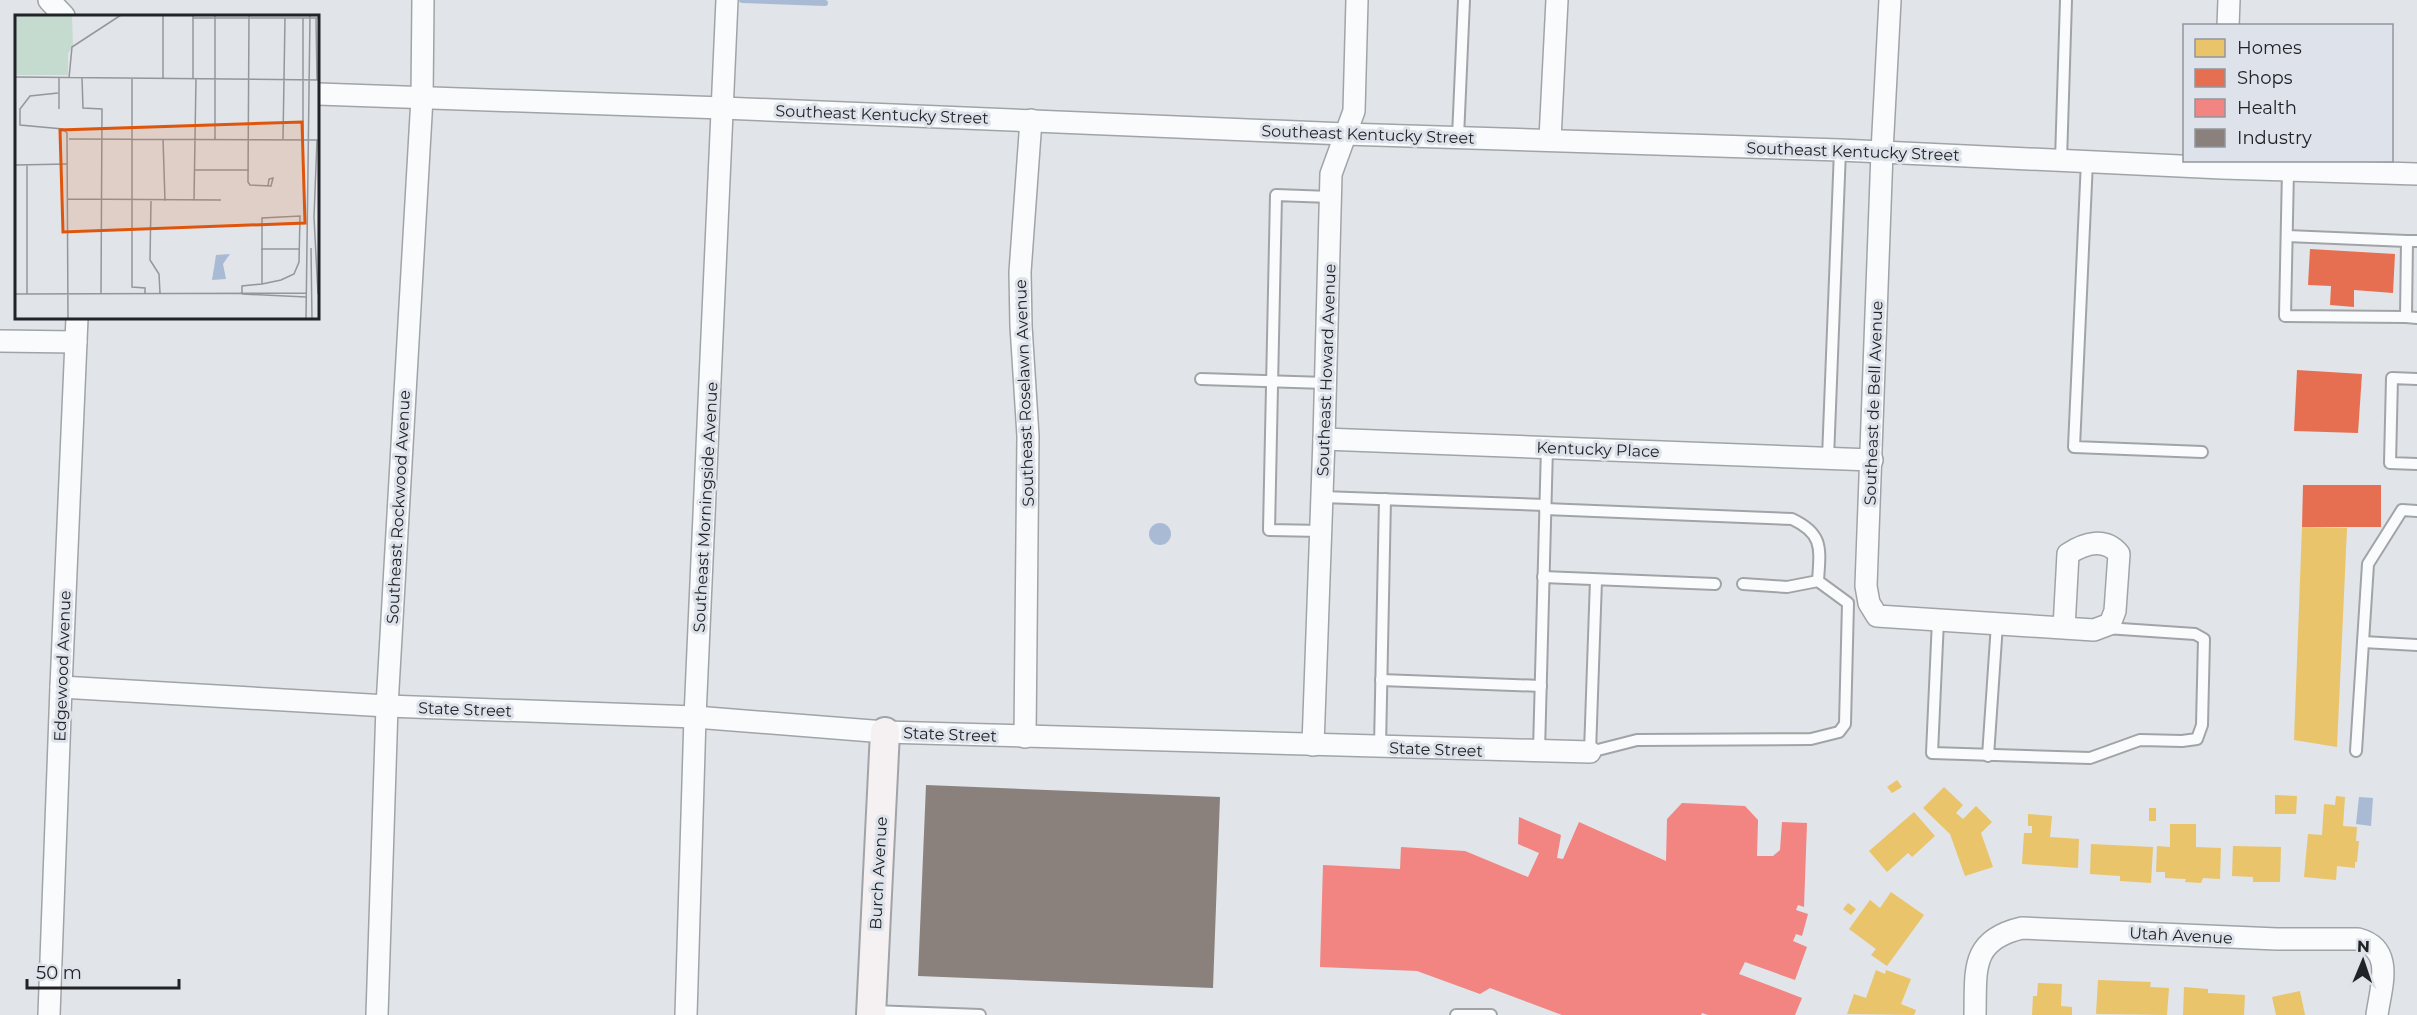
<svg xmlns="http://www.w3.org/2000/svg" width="2417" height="1015" font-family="Montserrat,sans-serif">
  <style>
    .water { fill: #a9bbd4 }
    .homes { fill: #e9c46a }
    .shops { fill: #e76f51 }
    .health { fill: #f28482 }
    .industry { fill: #8a817c }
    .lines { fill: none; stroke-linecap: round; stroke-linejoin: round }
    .stream { stroke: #a9bbd4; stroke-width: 6 }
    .lane-casing { stroke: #a1a4a7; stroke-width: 14 }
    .street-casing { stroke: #a1a4a7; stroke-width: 24 }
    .secondary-casing { stroke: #a1a4a7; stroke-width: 32 }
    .lane { stroke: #fafbfc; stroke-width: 10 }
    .street { stroke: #fafbfc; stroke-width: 21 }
    .secondary { stroke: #f5f0f2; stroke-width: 28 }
    .labels { text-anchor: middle; stroke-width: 6; stroke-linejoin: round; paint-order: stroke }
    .street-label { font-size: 16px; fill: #212326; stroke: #dee3eb }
    .inset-road { fill: none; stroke: #94979a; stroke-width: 1.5 }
    .view { fill: #de560d; fill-opacity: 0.15; stroke: #de560d; stroke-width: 3 }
    .inset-edge { fill: none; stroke: #212326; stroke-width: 3 }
  </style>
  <rect width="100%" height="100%" fill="#e1e4e8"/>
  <g class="water">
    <circle cx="1160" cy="534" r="11"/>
    <polygon points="2359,797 2373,798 2371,826 2356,824"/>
  </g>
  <g class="homes">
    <polygon points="2302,527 2347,528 2337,747 2294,740"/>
    <polygon points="1897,780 1902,787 1892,793 1887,787"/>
    <polygon points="1944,787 1963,805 1956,813 1963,819 1976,806 1992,822 1981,833 1993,867 1965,876 1950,834 1923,808"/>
    <polygon points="2275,795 2297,796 2296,814 2275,814"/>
    <polygon points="2336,796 2345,797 2343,826 2357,827 2356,841 2359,841 2357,862 2355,862 2355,868 2337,866 2336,880 2304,877 2308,834 2322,835 2324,804 2335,805"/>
    <rect x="2149" y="808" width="7" height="13"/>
    <polygon points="1914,812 1935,836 1912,857 1908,853 1887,872 1869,851"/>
    <polygon points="2028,814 2052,816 2050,837 2079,839 2078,868 2022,864 2024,833 2032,833 2032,826 2028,826"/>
    <polygon points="2170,824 2196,824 2196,847 2221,848 2220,879 2203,878 2201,883 2185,882 2186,879 2165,878 2165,872 2156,872 2157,846 2170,847"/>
    <polygon points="2091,844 2153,847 2151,883 2120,881 2120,876 2090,874"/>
    <polygon points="2233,846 2281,847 2280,882 2253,882 2253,877 2232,876"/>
    <polygon points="1891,892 1924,915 1887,966 1871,955 1876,949 1849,929 1870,900 1880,908"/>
    <polygon points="1848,903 1856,909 1851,915 1843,909"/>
    <polygon points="1876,970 1885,974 1886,970 1911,979 1901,1004 1916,1010 1914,1015 1847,1014 1854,994 1866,998"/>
    <polygon points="2098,980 2151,982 2150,987 2169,988 2167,1015 2096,1014"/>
    <polygon points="2038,983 2062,984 2061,1006 2072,1007 2072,1015 2032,1015 2033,996 2037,996"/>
    <polygon points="2184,987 2208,989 2208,993 2245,995 2244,1015 2183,1015"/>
    <polygon points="2300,991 2305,1015 2276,1015 2272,997"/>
  </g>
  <g class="shops">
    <polygon points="2310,249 2395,254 2393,293 2354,290 2354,307 2330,305 2331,286 2308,285"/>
    <polygon points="2297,370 2362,374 2358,433 2294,431"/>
    <polygon points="2303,485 2381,485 2381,527 2302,527"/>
  </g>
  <polygon class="health" points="1682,803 1745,806 1758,820 1757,856 1773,856 1780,850 1782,822 1807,823 1804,907 1798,905 1796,910 1808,914 1802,936 1796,934 1793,941 1807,947 1795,980 1745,962 1739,974 1802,998 1795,1015 1708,1015 1702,1013 1701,1015 1562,1015 1490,988 1480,994 1417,971 1320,967 1323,865 1400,869 1401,847 1465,851 1528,877 1539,853 1518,844 1519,817 1561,835 1557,858 1563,859 1579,822 1666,861 1667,819"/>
  <polygon class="industry" points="926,785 1220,797 1213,988 918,976"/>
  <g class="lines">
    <polyline class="stream" points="742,0 825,3"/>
    <defs>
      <g id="lane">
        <polyline points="1458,137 1464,0"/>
        <polyline points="2061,160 2066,0"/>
        <polyline points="2087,161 2074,447 2202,452"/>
        <polyline points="2288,170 2285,316 2406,317"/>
        <polyline points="2287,236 2407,241"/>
        <polyline points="2417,241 2407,241 2406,317 2417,318"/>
        <polyline points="1201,379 1326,383"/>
        <polyline points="2417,379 2392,378 2390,463 2417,464"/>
        <polyline points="1828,458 1840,150"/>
        <polyline points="1322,497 1545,505"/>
        <path d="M1545,509L1792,519C1824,534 1820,549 1818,581L1848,603L1845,724L1839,732L1811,739L1637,740L1590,752L1596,580"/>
        <polyline points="1321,531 1269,530 1276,195 1330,197"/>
        <polyline points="1543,577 1715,584"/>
        <polyline points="1743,584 1787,587 1818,581"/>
        <polyline points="1938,620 1932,753 2090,758 2140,740 2182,741 2197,739 2202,725 2204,639 2195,634 2106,628"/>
        <polyline points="2363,642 2417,645"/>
        <polyline points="1381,680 1541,686"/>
        <polyline points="1380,747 1385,499"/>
        <polyline points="1539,751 1547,447"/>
        <polyline points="2356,751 2368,564 2402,510 2417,511"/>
        <polyline points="1988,756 1997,624"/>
        <polyline points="872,1011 980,1015"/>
        <polyline points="1456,1015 1491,1015"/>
      </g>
      <g id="street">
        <polyline points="49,0 64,16"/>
        <path d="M1890,0L1882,152L1866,586L1869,603L1877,616L2094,630L2110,624L2115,611L2119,554C2105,537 2085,543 2068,554L2064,628"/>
        <polyline points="2228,26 2229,0"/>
        <polyline points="318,94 723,108 1345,134 1840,150 2222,168 2417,174"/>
        <polyline points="1550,139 1557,0"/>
        <polyline points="0,341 76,342"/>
        <polyline points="1324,439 1872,460"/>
        <polyline points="61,687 387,706 695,717 885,732 1590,752"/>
        <polyline points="1025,737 1028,436 1021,326 1020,272 1031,120"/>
        <polyline points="1313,745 1324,439 1331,174 1354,111 1357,0"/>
        <polyline points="49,1015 61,687 77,318"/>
        <polyline points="377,1015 387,706 422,98 423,0"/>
        <polyline points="686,1015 695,717 727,0"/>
        <path d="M1975,1015C1976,970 1970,940 2022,928L2277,939H2358C2395,949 2381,986 2377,1015"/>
      </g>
      <polyline id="secondary" points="871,1015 885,732"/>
    </defs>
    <use href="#lane" class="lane-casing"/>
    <use href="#street" class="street-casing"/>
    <use href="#secondary" class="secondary-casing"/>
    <use href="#lane" class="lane"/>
    <use href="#street" class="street"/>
    <use href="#secondary" class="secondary"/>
  </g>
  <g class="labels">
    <g class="street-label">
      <text transform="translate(882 114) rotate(2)" y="6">Southeast Kentucky Street</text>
      <text transform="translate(1368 134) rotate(2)" y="6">Southeast Kentucky Street</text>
      <text transform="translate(1853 151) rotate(2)" y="6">Southeast Kentucky Street</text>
      <text transform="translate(1326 370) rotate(-88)" y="6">Southeast Howard Avenue</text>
      <text transform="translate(1024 393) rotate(-92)" y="6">Southeast Roselawn Avenue</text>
      <text transform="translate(1873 403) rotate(-88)" y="6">Southeast de Bell Avenue</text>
      <text transform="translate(1598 449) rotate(2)" y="6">Kentucky Place</text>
      <text transform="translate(398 507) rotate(-87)" y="6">Southeast Rockwood Avenue</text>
      <text transform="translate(705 507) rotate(-87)" y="6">Southeast Morningside Avenue</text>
      <text transform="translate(62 666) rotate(-88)" y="6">Edgewood Avenue</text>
      <text transform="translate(465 709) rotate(2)" y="6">State Street</text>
      <text transform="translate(950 734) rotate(2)" y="6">State Street</text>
      <text transform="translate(1436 749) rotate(2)" y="6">State Street</text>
      <text transform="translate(878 873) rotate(-87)" y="6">Burch Avenue</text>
      <text transform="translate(2181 935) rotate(3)" y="6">Utah Avenue</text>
    </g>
  </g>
  <g transform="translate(15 15)">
    <rect width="304" height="304" fill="#e1e4e8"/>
    <path d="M0,0H57L58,32L53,38V60H0Z" fill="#c5dbd0"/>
    <path d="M215,239L208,249L211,264L197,265L201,240Z" fill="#a9bbd4"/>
    <path class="inset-road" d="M148,0V63M234,0L233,167L235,170L256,171L258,163L254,164L253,171M178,3H305M301,3L302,65M0,62L305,65M54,63L57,32L106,0M67,63L68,93L87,94L86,279M117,63V272L130,273V279M178,63V0M43,78L15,81L5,94V110L48,114L52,118L53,304M44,94V63M54,124L305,125M148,124L150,186M200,124V1M268,124L270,3M288,124V3M302,125L299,202L303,279M0,150L53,149M12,150V279M179,155H234M53,184L206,185M179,185L181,63M136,186L135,245L144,259L145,278M296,233L297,304M246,234H285M0,279L291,278M227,279V271L247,269L266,265L279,259L284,247L285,201L247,203V269M227,279L291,282M291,304L295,0"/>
    <path class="view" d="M287,107L290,208L48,217L45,115Z"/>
    <rect width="304" height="304" class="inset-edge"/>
  </g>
  <rect x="2183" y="24" width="210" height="138" fill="#dee3eb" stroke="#92969c" stroke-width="1.5"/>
  <rect x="2195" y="39" width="30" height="18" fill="#e9c46a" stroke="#92969c" stroke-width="1.5"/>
  <text x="2237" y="54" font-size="18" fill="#212326">Homes</text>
  <rect x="2195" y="69" width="30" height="18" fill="#e76f51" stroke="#92969c" stroke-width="1.5"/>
  <text x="2237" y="84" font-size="18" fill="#212326">Shops</text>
  <rect x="2195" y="99" width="30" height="18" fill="#f28482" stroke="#92969c" stroke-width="1.5"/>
  <text x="2237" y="114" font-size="18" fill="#212326">Health</text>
  <rect x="2195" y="129" width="30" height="18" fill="#8a817c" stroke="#92969c" stroke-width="1.5"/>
  <text x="2237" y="144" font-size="18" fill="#212326">Industry</text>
  <g transform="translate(2363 961) rotate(2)" stroke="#dee3eb" stroke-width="4.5" paint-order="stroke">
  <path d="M0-4.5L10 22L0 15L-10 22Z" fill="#212326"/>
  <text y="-9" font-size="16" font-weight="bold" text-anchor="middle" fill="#212326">N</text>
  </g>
  <path d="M27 979v9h152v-9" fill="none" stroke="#212326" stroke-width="3"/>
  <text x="36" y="979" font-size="18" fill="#212326" stroke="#dee3eb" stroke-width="4.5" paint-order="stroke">50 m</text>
</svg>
